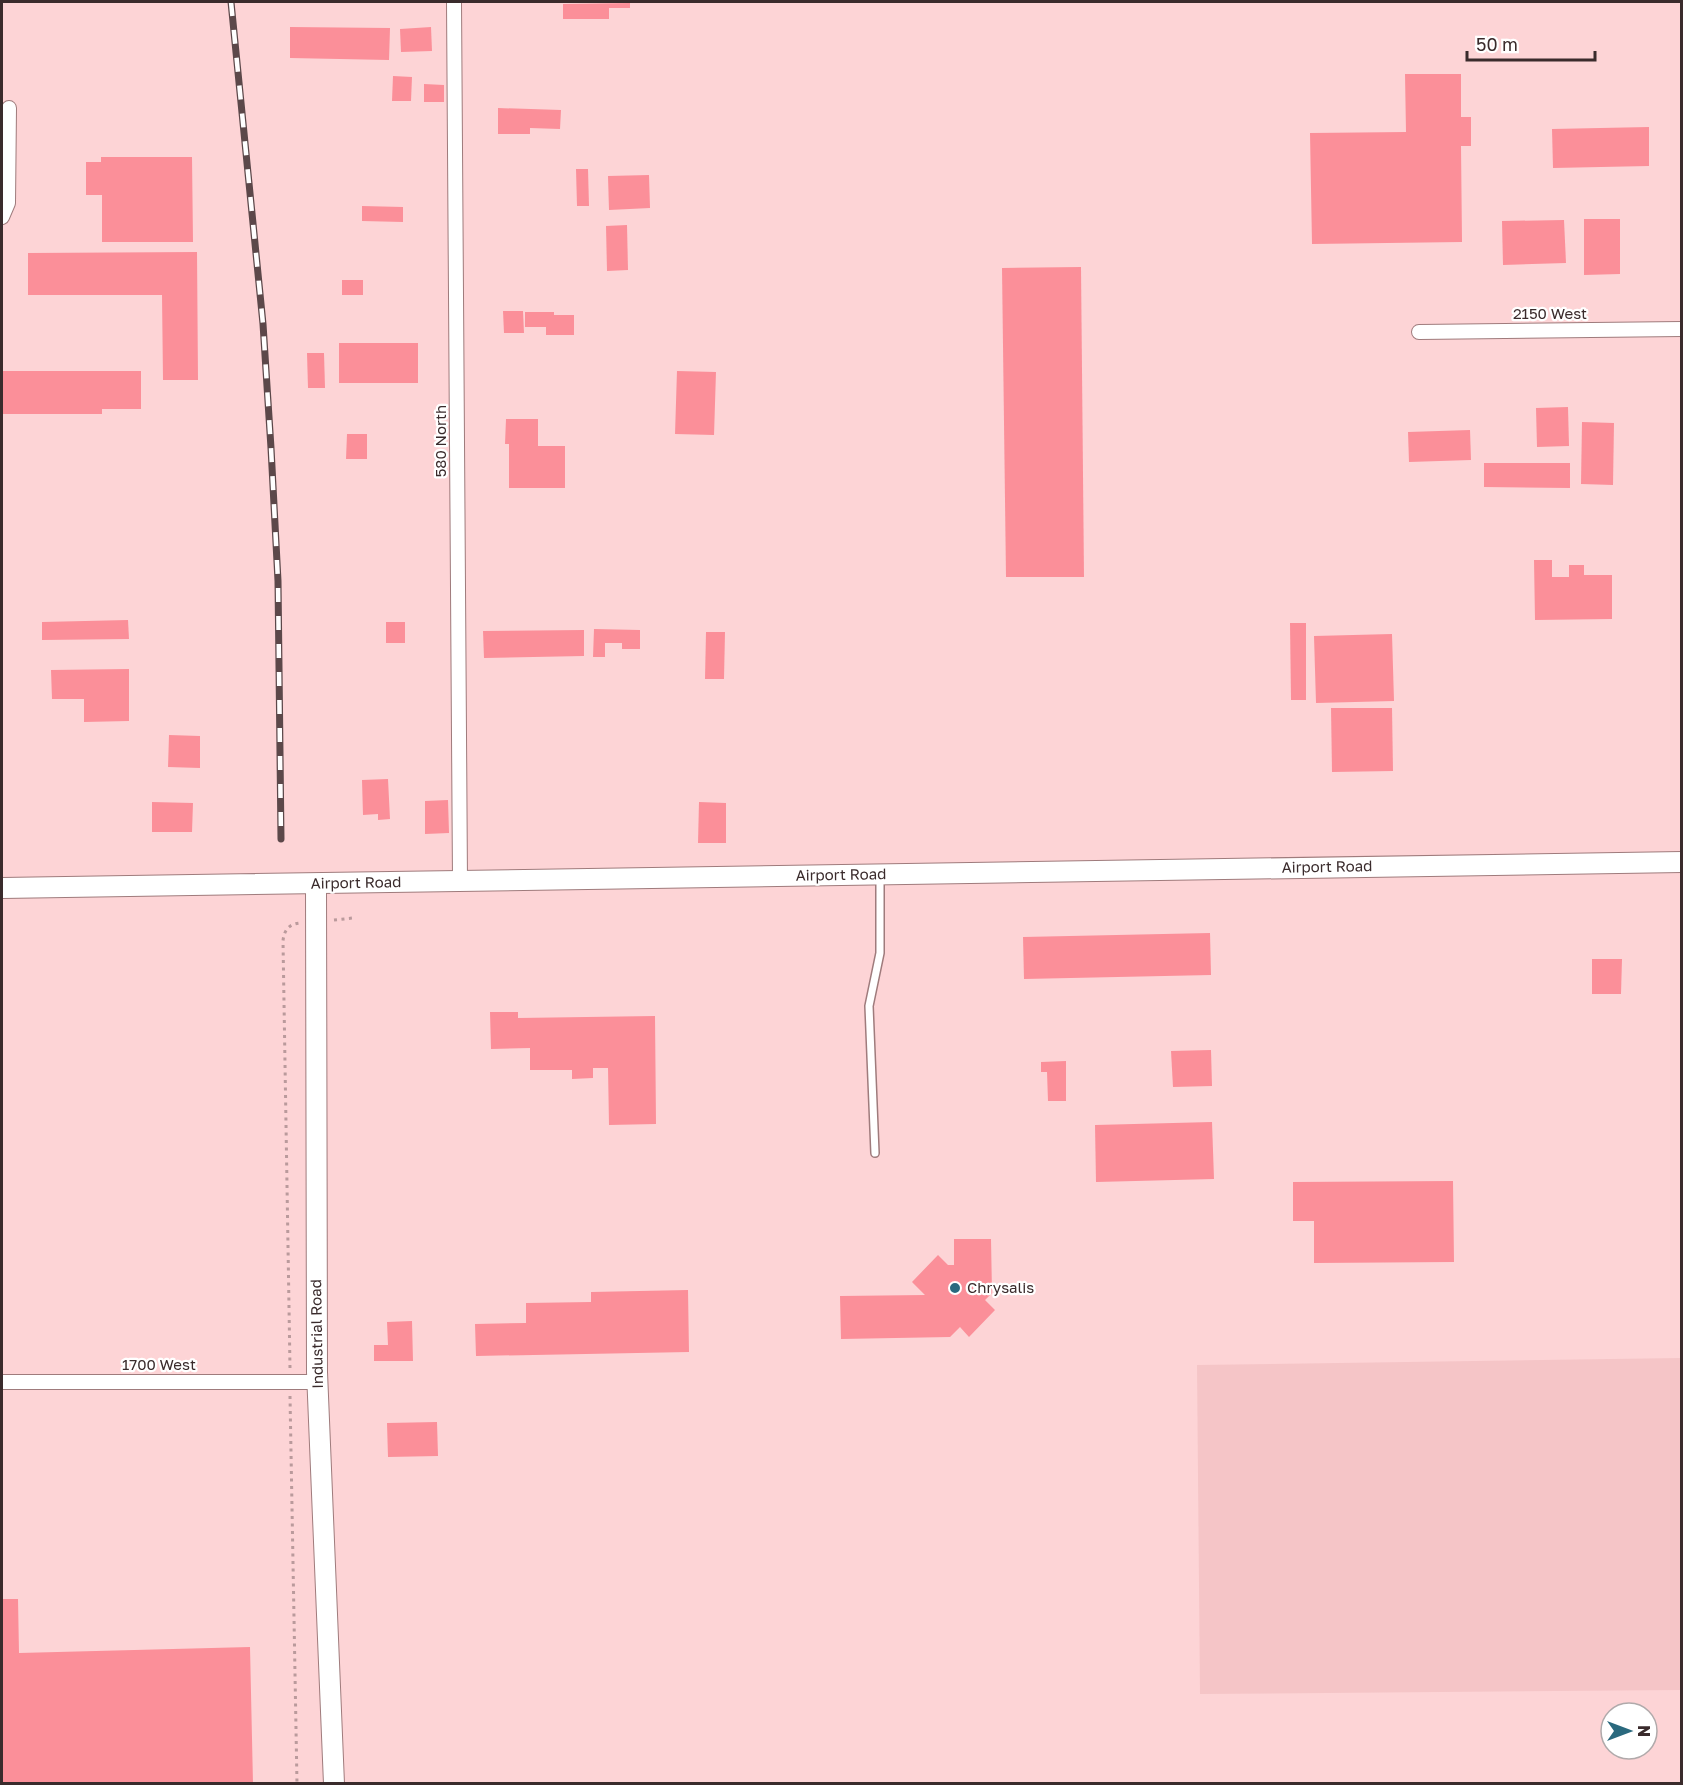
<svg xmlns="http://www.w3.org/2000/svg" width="1683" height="1785" font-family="'Golos Text',sans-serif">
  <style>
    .built { fill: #f5c5c7 }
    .building { fill: #fb8f99 }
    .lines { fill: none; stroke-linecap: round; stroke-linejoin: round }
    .lane-casing { stroke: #9f7b7c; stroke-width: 10 }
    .street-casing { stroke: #9f7b7c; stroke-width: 16 }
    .secondary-casing { stroke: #9f7b7c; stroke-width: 22 }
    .path { stroke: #ba9a9c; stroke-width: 3; stroke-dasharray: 3 4.5; stroke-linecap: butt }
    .lane { stroke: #fff; stroke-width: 7 }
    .street { stroke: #fff; stroke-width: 14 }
    .secondary { stroke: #fff; stroke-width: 20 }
    .rail-casing { stroke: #5c484a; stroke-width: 7 }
    .rail { stroke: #fff; stroke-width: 4.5; stroke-dasharray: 14; stroke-linecap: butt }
    .poi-dot { fill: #2a697e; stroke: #fff; stroke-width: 2 }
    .labels { text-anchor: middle; stroke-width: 4.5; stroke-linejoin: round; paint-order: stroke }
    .street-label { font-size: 15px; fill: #3a2b2c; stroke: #fff }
    .poi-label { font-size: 15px; fill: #3a2b2c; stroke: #fff; text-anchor: start }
  </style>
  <rect width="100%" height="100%" fill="#fdd4d6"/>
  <polygon class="built" points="1681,1358 1681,1690 1200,1694 1197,1365"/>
  <g class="building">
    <polygon points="630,3 630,8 609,8 609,19 563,19 563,4"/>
    <polygon points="290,27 390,28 389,60 290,58"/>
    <polygon points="431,27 432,51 401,52 400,29"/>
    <polygon points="1405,74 1461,74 1461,117 1471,117 1471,146 1461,146 1462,242 1312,244 1310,133 1406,132"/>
    <polygon points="393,76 412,77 411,101 392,101"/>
    <polygon points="424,84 444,85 444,102 424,102"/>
    <polygon points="498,108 561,110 560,129 530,128 530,134 498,134"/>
    <polygon points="1649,127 1649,166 1553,168 1552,129"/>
    <polygon points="101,157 192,157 193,242 102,242 102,195 86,195 86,162 101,162"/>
    <polygon points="576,169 588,169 589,206 577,206"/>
    <polygon points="649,175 650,208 609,210 608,176"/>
    <polygon points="362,206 403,207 403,222 362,221"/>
    <polygon points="1584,219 1620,219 1620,274 1584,275"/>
    <polygon points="1564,220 1566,263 1503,265 1502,221"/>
    <polygon points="627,225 628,270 607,271 606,226"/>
    <polygon points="197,252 198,380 163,380 162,295 28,295 28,253"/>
    <polygon points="1081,267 1084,577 1006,577 1002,268"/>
    <rect x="342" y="280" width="21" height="15"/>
    <polygon points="503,311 523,311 524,333 504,333"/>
    <polygon points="525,312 554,312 554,315 574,315 574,335 546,335 546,327 525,327"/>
    <rect x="339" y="343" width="79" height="40"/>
    <polygon points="307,353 324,353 325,388 308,388"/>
    <polygon points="2,371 141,371 141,409 102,409 102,414 2,414"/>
    <polygon points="677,371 716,372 714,435 675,434"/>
    <polygon points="1568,407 1569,446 1537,447 1536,408"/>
    <polygon points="506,419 538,419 538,446 565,446 565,488 509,488 509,444 505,444"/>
    <polygon points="1582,422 1614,423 1613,485 1581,484"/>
    <polygon points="1470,430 1471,460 1409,462 1408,432"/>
    <polygon points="347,434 367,434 367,459 346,459"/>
    <polygon points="1484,463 1570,463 1570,488 1484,487"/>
    <polygon points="1534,560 1552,560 1552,577 1569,577 1569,565 1584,565 1584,575 1612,575 1612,619 1535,620"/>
    <polygon points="128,620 129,639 42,640 42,622"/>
    <rect x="386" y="622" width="19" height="21"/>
    <polygon points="1290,623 1306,623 1306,700 1291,700"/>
    <polygon points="594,629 640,630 640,649 622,649 622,643 605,643 605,657 593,657"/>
    <polygon points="584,630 584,656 484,658 483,631"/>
    <polygon points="706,632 725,632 724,679 705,679"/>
    <polygon points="1392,634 1394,701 1316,703 1314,636"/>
    <polygon points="129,669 129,721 84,722 84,699 52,699 51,670"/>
    <polygon points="1331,708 1392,708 1393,771 1332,772"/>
    <polygon points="169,735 200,736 200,768 168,767"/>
    <polygon points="388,779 390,819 378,820 378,814 363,815 362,780"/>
    <polygon points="448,800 449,833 425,834 425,801"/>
    <polygon points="152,802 193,803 192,832 152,832"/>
    <polygon points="699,802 726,803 726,843 698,843"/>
    <polygon points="1210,933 1211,975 1024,979 1023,937"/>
    <polygon points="1592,959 1622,959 1621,994 1592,994"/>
    <polygon points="490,1012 518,1012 518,1018 655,1016 656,1124 609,1125 608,1068 593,1068 593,1078 572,1079 572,1070 530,1070 530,1048 491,1049"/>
    <polygon points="1211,1050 1212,1086 1173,1087 1171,1051"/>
    <polygon points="1066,1061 1066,1101 1048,1101 1047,1072 1041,1072 1041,1062"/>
    <polygon points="1212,1122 1214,1179 1096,1182 1095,1125"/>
    <polygon points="1453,1181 1454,1262 1314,1263 1314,1221 1293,1221 1293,1182"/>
    <polygon points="954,1239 991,1239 992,1293 985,1300 995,1310 969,1337 960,1327 950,1337 841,1339 840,1296 925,1295 912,1282 938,1255 948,1265 954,1265"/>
    <polygon points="688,1290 689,1352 476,1356 475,1324 526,1323 526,1303 591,1302 591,1292"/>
    <polygon points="412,1321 413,1361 374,1361 374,1345 388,1345 387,1322"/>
    <polygon points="437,1422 438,1456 388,1457 387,1423"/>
    <polygon points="2,1599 18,1599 19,1653 250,1647 253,1784 2,1784"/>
  </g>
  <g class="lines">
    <defs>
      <polyline id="lane" points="875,1153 869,1006 880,953 880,877"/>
      <g id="street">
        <polyline points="454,2 460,881"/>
        <polyline points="2,217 8,203 9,108"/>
        <polyline points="1419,332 1682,329"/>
        <polyline points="2,1382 317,1382"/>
      </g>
      <g id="secondary">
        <polyline points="316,884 317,1372 334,1784"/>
        <polyline points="2,888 1682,862"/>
      </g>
    </defs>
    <use href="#lane" class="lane-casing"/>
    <use href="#street" class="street-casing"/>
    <use href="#secondary" class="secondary-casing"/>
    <g class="path">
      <polyline points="334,920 353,918"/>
      <path d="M290,1368L283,941C284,930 289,924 300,923"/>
      <polyline points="290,1396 297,1784"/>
    </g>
    <use href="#lane" class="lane"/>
    <use href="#street" class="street"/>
    <use href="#secondary" class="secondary"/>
    <defs>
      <polyline id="rail" points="231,2 263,324 271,448 278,581 281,839"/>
    </defs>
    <use href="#rail" class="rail-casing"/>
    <use href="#rail" class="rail"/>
  </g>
  <circle class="poi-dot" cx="955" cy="1288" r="6"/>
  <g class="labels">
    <g class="street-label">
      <text x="1550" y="319">2150 West</text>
      <text transform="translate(441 441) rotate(-90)" y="5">580 North</text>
      <text transform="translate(1327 867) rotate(-1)" y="5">Airport Road</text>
      <text transform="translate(841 875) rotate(-1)" y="5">Airport Road</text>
      <text transform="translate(356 883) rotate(-1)" y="5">Airport Road</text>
      <text transform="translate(317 1334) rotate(-91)" y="5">Industrial Road</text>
      <text x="159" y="1370">1700 West</text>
    </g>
    <g class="poi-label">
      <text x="967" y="1293">Chrysalis</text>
    </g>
  </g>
  <rect width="1683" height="1785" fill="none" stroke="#3a2b2c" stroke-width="6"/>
  <g transform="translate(1629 1731) rotate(90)"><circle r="28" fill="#ffffff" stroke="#b0aaab" stroke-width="1.5"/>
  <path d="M0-4.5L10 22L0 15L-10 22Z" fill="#2a697e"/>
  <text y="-9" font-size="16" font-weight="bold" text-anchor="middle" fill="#3a2b2c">N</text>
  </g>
  <path d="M1467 51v9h128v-9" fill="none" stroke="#3a2b2c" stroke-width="3"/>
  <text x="1476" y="51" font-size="18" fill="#3a2b2c" stroke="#ffffff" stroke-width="4.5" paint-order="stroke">50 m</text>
</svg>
